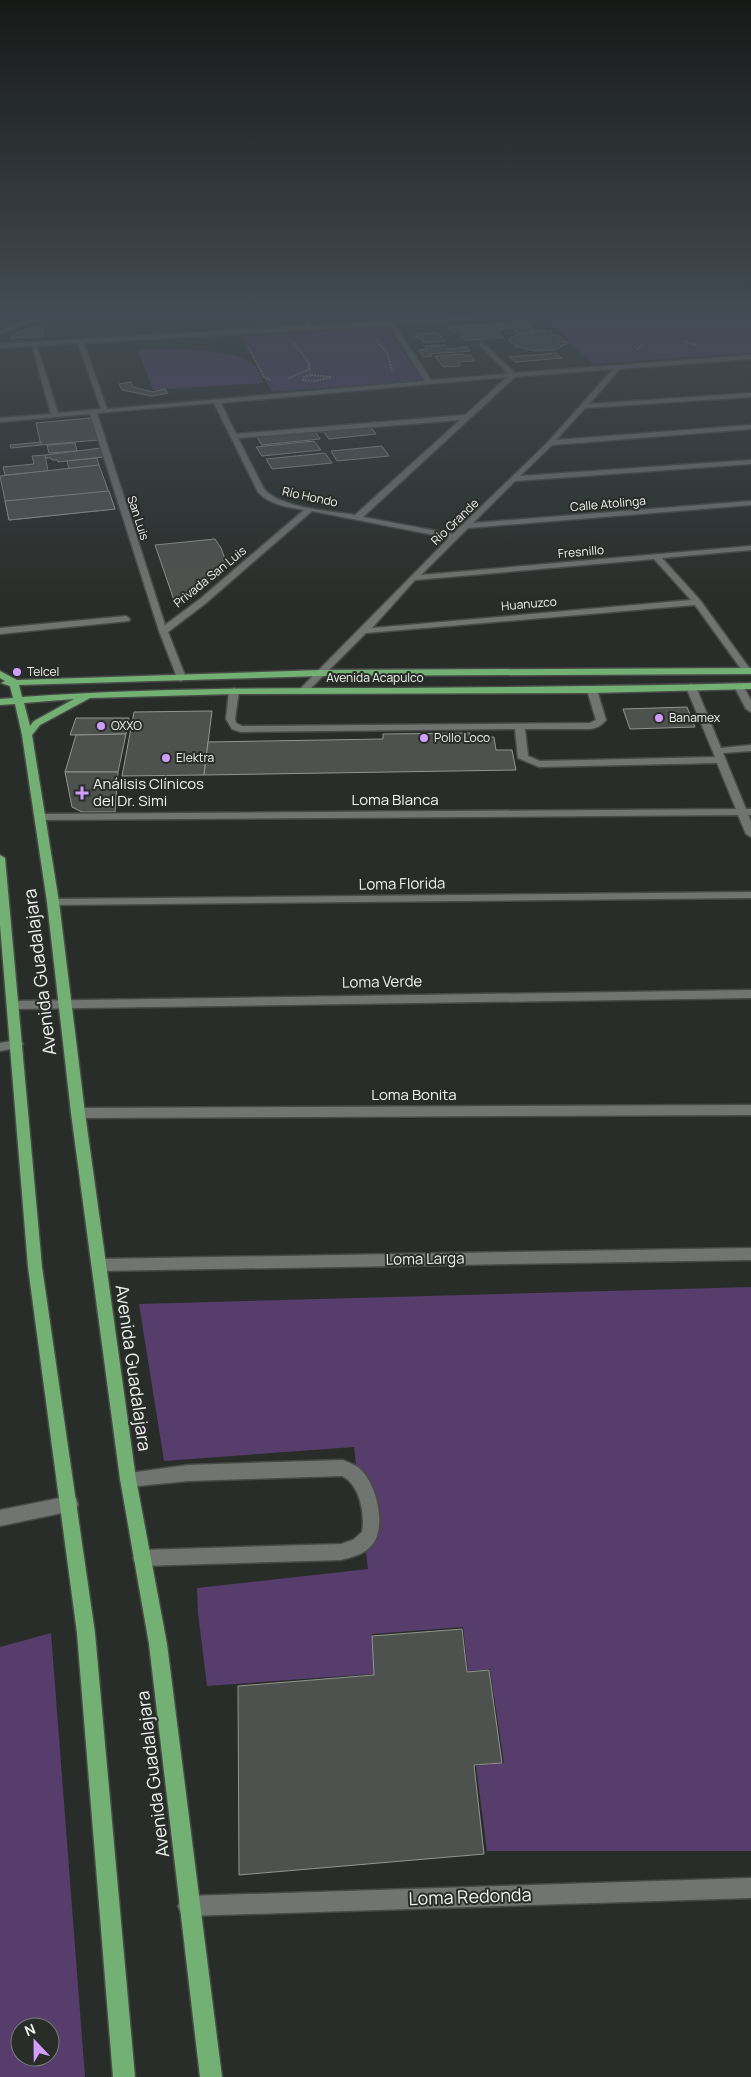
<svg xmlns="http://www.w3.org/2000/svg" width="751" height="2077" font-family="Manrope,sans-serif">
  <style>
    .green { fill: #563d6b; fill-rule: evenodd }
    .building { fill: #4e524e; stroke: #919691 }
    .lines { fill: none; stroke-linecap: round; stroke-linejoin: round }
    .minor-casing { stroke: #484a47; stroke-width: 3 }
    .major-casing { stroke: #484a47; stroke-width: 3 }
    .path { stroke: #919491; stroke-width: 2; stroke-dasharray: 2 1; stroke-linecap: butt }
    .minor { fill: #717571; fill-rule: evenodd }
    .major { fill: #72b173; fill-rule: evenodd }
    .poi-dot { fill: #d19dfe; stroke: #292d29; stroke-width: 2 }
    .labels { text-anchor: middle; stroke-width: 4; stroke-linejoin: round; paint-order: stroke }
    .far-street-label { font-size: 12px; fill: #f1f3f0; stroke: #292d29 }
    .far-poi-label { font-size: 12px; fill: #f1f3f0; stroke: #292d29; text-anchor: start }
    .poi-label { font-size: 15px; fill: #f1f3f0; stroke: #292d29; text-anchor: start }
    .street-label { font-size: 15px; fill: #f1f3f0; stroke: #292d29 }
    .near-street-label { font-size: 18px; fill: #f1f3f0; stroke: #292d29 }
  </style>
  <rect width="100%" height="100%" fill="#292d29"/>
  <g class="green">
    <polygon points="601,316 751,316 751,353 593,364 548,319"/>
    <polygon points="386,327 423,380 272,392 243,337"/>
    <path d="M163,349C187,350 237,349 255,366C259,371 262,378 264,383L153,390L138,350Z"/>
    <polygon points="751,1287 751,1851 487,1851 476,1766 504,1763 490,1669 468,1671 463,1627 372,1634 374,1674 207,1686 198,1613 197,1588 368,1569 354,1447 164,1461 139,1304"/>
    <path d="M51,1633L85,2077H0V1647ZM20,2027H50V2057H20Z"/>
  </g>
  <g class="building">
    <polygon points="527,322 534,330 517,333 513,328 498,330 503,338 466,340 458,331 452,332 447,327"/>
    <polygon points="42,327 43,337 11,338 14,335 30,328"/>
    <polygon points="541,331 552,331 551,334 561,337 558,341 569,342 568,343 554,350 536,351 517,347 509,341 510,338 518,334"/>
    <polygon points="437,333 445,341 425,343 420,338 415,337 418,337 416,334"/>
    <polygon points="445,345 448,349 467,347 470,351 430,354 432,356 424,357 419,350 427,349 425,346"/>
    <polygon points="556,353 562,358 515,362 509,357"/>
    <polygon points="464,354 466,356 471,355 475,361 458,362 461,366 443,367 435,356"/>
    <polygon points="131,382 133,387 153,392 165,389 168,393 152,396 122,390 119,384"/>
    <polygon points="90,418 98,440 41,445 36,423"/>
    <polygon points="370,426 376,434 329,439 323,431"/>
    <polygon points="314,430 320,439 262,445 256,436"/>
    <polygon points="314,441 321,450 262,456 256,447"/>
    <polygon points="41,442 41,445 11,448 10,445"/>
    <polygon points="75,443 77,451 49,453 47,445"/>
    <polygon points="382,446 389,456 337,461 331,451"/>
    <polygon points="101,448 103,457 58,462 57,460 52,460 51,458 46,458 45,455"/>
    <polygon points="325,453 332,463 272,469 266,459"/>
    <polygon points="45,455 48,471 5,475 3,467 34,464 32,456"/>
    <polygon points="97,458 99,465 69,469 67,461"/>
    <polygon points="99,465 115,509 9,520 0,476"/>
    <polygon points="109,491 115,509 9,520 5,501"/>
    <polygon points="215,539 221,548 228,567 183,603 175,603 155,545"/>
    <polygon points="687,707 695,727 630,729 623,709"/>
    <polygon points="212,711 204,775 122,776 134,712"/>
    <polygon points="76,718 129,718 126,734 70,735"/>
    <polygon points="470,733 470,738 494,737 496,750 512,750 516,770 204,775 208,742 383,739 383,734"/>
    <polygon points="126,734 118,772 65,772 76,735"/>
    <polygon points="65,772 118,772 115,812 82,812 72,807"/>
    <polygon points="462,1629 467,1672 489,1670 502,1763 474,1765 484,1854 239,1875 238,1686 374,1675 372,1636"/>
  </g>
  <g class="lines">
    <defs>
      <g id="minor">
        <polygon points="36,316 43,316 0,334 0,330"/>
        <path d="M301,316H307L312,326L386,321L384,318L387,316L392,321L509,316L506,318L394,324L431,380L508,374L480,345L482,342L515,373L751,355V359L620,369L589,404L751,393V397L585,408L556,440L751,425V429L552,445L520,476L751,460V464L515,481L473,523L751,501V505L468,528L421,575L751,546V550L662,558L700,600L750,669V673H744L695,605L366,633L307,692H301V688L449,538L312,511L206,603L168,632L186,678L181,681L178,680L159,631L90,414L0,422V418L51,414L32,346L0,348V344L306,326ZM389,325L425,381L107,409L84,343ZM78,343L101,409L58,413L37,346ZM613,369L548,442L453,534L363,517L515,377ZM507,377L465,415L236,434L221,403ZM214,403L258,492C270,505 288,507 304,510L200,599L165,625L97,413ZM460,420L355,515C331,511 280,508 264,489L238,438ZM654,559L691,600L372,628L415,580Z"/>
        <polygon points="126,616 130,619 129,621 0,634 0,628"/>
        <polygon points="739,683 742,684 751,700 751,712 746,709 734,686"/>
        <path d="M691,684L696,687L721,748L751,745V751L723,753L746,809H751V815H748L751,821V837L746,834L738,815L40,820L35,817L40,814L736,809L717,763L539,767L518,758L515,729L241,732L232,729L226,719L229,691L234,688L239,691L235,719L236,723L242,726L590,723L596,720L587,690L592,687L597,690L606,720C601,726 597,728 590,729H525L528,756L540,761L715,757L686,687Z"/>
        <polygon points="751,892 751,898 53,905 47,902 53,899"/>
        <polygon points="751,990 751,998 14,1009 8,1005 14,1001"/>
        <polygon points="17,1040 21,1041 23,1044 21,1047 0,1051 0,1043"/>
        <polygon points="751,1105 751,1115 78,1118 73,1116 71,1113 73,1110 78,1108"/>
        <polygon points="751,1248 751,1260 99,1271 94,1269 92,1265 94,1261 99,1259"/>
        <path d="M343,1460C349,1463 356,1465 360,1469C377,1484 387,1527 372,1545C365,1554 352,1557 341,1560L142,1566L136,1564L133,1558L136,1552L142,1550L341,1544L353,1540L362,1532C365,1513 360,1485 342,1476L188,1481L128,1487L122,1484L120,1479L122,1474L188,1465Z"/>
        <polygon points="70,1496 76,1498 78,1504 76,1510 0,1526 0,1510"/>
        <polygon points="751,1878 751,1898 188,1916 181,1913 178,1906 181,1899 188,1896"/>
      </g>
      <g id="major">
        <path d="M751,668V674L321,676L19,685L22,697C148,688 274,688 400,688C517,687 634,686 751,683V689L592,693L234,694L90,698L40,725L32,735L59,902L85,1113L136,1479L167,1644L222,2077H200L149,1644L120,1479L71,1113L47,902L22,735L15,704L0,705V699L13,698L10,686L1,683L5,681L0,678V671L17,680L321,670ZM74,699L34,721L30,726L24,703Z"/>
        <polygon points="0,855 5,858 42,1267 95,1633 135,2077 113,2077 77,1633 28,1267 0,925"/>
      </g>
    </defs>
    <use href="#minor" class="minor-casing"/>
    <use href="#major" class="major-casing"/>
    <g class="path">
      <polyline points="548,319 601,316"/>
      <polyline points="377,338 379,344 387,352 392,371"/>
      <polyline points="683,341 697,345"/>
      <polyline points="248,347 264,377 271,380"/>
      <polyline points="637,350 643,344"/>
      <polygon points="311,375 331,377 316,381 303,380 304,377"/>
      <polyline points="289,378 310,369 308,366 310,364 294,343"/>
    </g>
    <use href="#minor" class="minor"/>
    <use href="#major" class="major"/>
  </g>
  <linearGradient id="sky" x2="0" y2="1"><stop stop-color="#171917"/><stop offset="0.52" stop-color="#434c54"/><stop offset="1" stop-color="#434c54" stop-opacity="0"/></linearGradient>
  <rect width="751" height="606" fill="url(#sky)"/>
  <g class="poi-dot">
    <circle cx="17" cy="672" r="5"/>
    <circle cx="659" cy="718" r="5"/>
    <circle cx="101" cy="726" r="5"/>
    <circle cx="424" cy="738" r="5"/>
    <circle cx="166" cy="758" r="5"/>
    <path d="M79.5 785.5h5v5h5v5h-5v5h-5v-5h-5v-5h5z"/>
  </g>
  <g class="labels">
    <g class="far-street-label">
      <text transform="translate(310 497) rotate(12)" y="4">Río Hondo</text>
      <text transform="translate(608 504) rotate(-5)" y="4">Calle Atolinga</text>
      <text transform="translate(138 518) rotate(72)" y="4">San Luis</text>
      <text transform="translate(455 522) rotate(-44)" y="4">Río Grande</text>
      <text transform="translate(581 552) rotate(-5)" y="4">Fresnillo</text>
      <text transform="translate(210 577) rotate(-39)" y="4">Privada San Luis</text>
      <text transform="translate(529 604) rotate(-5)" y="4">Huanuzco</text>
      <text x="375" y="682">Avenida Acapulco</text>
    </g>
    <g class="far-poi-label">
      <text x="27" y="676">Telcel</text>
      <text x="669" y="722">Banamex</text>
      <text x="111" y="730">OXXO</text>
      <text x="434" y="742">Pollo Loco</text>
      <text x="176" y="762">Elektra</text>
    </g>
    <g class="poi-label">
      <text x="93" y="789">Análisis Clínicos<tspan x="93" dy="17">del Dr. Simi</tspan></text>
    </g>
    <g class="street-label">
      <text x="395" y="805">Loma Blanca</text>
      <text transform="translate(402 884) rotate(-1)" y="5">Loma Florida</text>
      <text transform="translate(382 982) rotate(-1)" y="5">Loma Verde</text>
      <text x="414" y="1100">Loma Bonita</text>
      <text transform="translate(425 1259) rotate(-1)" y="5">Loma Larga</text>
    </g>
    <g class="near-street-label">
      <text transform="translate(40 972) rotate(-97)" y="6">Avenida Guadalajara</text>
      <text transform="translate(133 1368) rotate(82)" y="6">Avenida Guadalajara</text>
      <text transform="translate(153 1774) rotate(-97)" y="6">Avenida Guadalajara</text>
      <text transform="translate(470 1897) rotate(-2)" y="6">Loma Redonda</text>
    </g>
  </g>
  <g transform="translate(35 2042) rotate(338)"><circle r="24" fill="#292d29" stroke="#797c79"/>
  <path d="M0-4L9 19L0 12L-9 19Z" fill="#d19dfe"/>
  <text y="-8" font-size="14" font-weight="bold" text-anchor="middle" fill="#f1f3f0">N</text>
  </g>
</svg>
